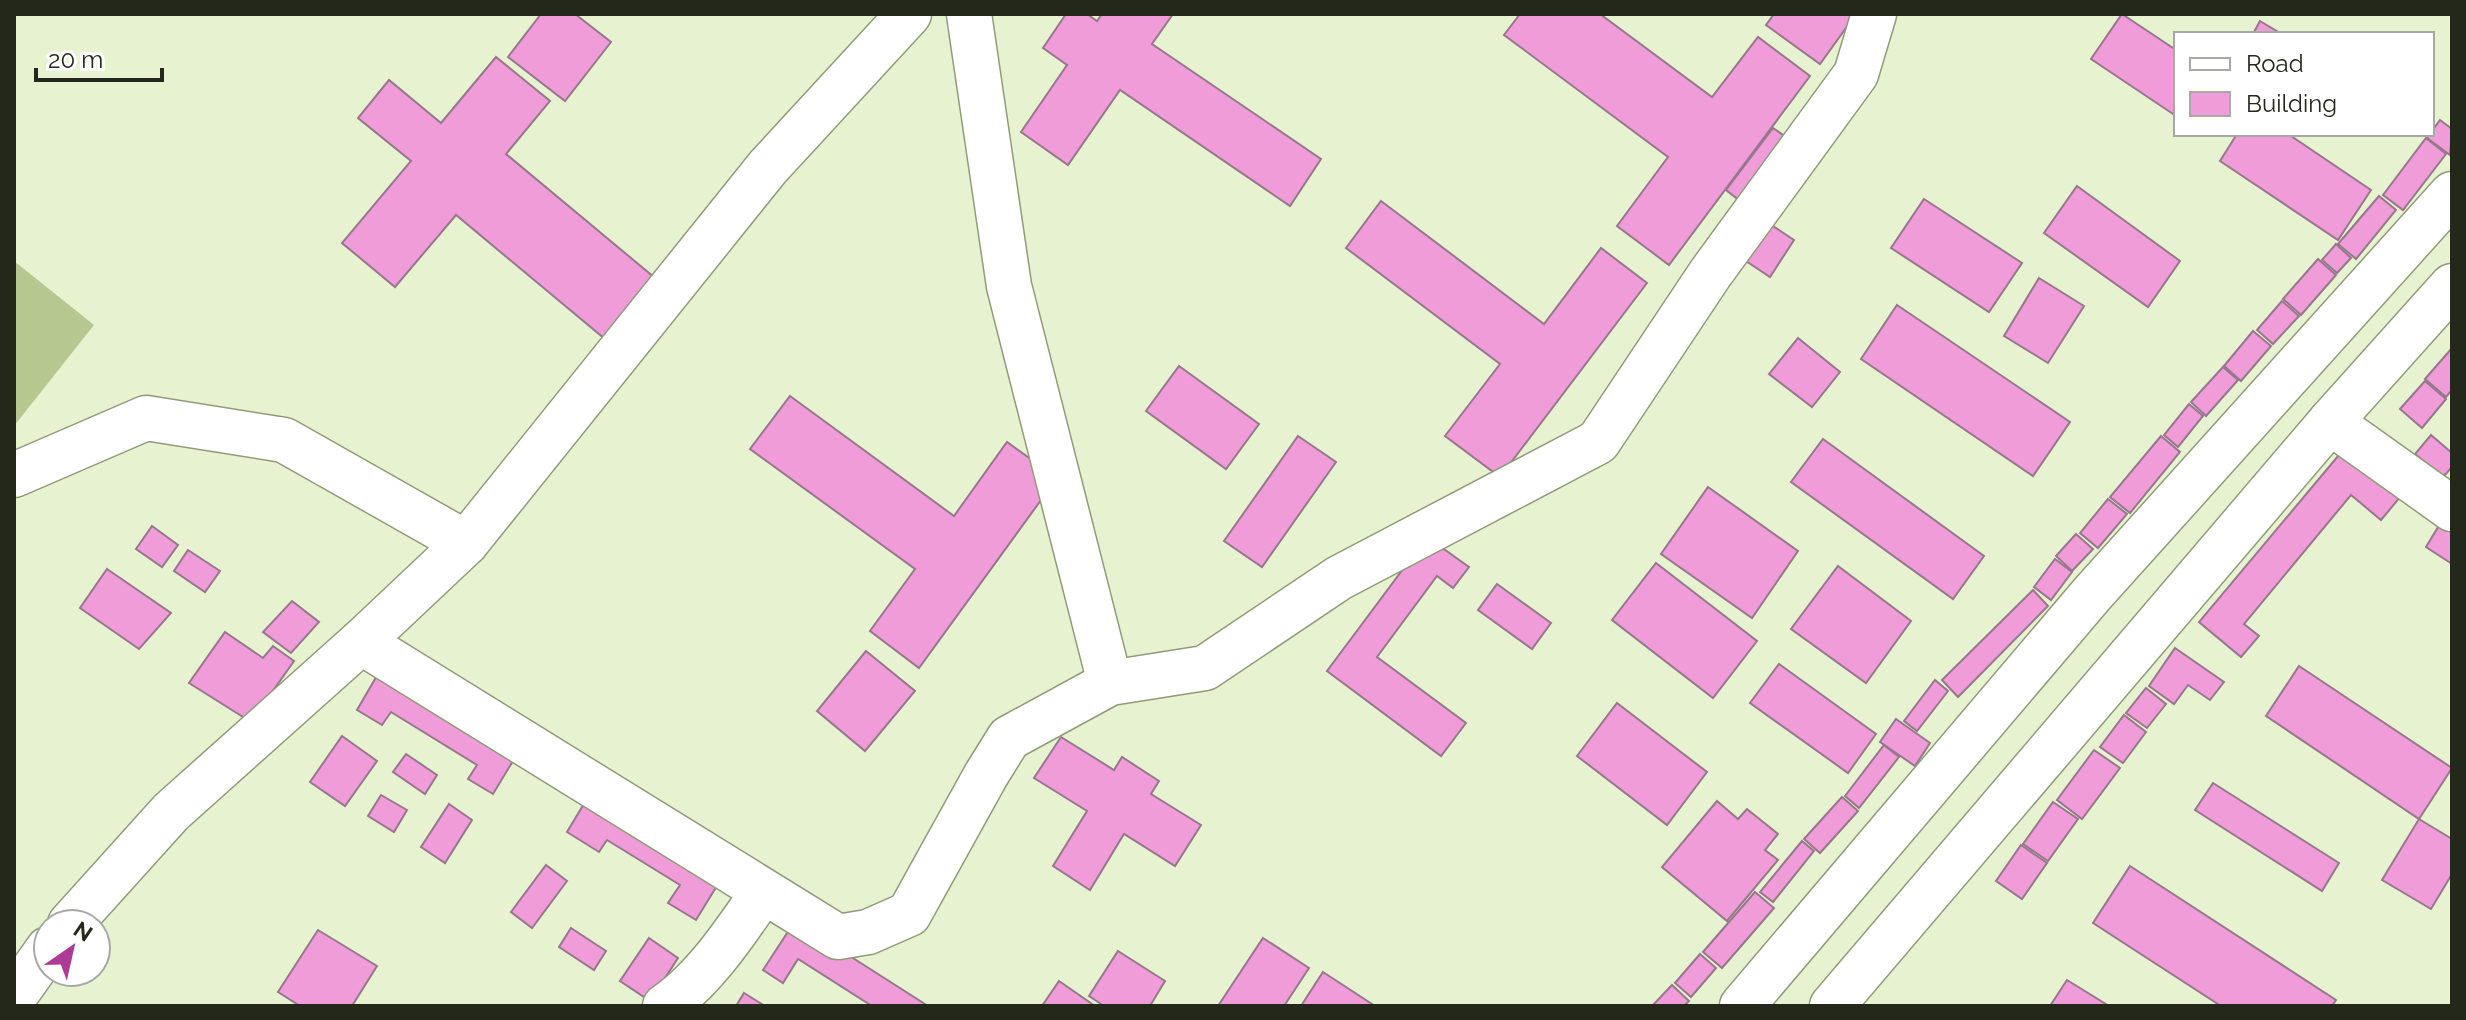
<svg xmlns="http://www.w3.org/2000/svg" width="2466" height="1020" font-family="Raleway,sans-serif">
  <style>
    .green { fill: #b6c88f }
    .building { fill: #ef9cd8; stroke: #96778c; stroke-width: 2 }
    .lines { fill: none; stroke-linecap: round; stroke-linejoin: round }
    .street-casing { stroke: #909b7a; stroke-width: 47 }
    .secondary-casing { stroke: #909b7a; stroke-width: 47 }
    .street { stroke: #fff; stroke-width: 44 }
    .secondary { stroke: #fff; stroke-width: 44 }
  </style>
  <rect width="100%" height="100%" fill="#e7f3d0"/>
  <polygon class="green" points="14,261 94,325 14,426"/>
  <g class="building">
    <polygon points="541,14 575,14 611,42 565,101 508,57"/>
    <polygon points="1066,14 1087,14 1097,21 1102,14 1173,14 1152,44 1321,159 1290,206 1120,90 1068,165 1021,132 1067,65 1043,48"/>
    <polygon points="1520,14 1600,14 1712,97 1758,37 1810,76 1669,265 1617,226 1668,157 1504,35"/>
    <polygon points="1774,14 1856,14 1820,64 1766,25"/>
    <polygon points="2122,14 2176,50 2176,116 2091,59"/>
    <polygon points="2260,21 2280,33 2280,34 2253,34"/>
    <polygon points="496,57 550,101 506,154 655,278 605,339 456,215 395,287 342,243 411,161 358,118 389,80 441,123"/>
    <polygon points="2440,120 2452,129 2450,155 2427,138"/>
    <polygon points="1773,128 1792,141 1744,204 1726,190"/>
    <polygon points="2237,134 2288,134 2371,190 2338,240 2220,161"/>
    <polygon points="2426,138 2446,154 2403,210 2383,195"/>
    <polygon points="2077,186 2180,261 2148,307 2044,233"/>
    <polygon points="2379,196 2396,210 2356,259 2338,244"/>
    <polygon points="1924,199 2022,263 1989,312 1891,248"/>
    <polygon points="1381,201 1544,324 1601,248 1647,283 1500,477 1445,436 1500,364 1346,248"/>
    <polygon points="1764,220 1794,240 1770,277 1740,257"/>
    <polygon points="2336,244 2351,258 2337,273 2322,260"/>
    <polygon points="2318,259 2336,275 2301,315 2283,299"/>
    <polygon points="2039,278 2084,306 2048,363 2004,336"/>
    <polygon points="2282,301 2299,316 2273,344 2257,330"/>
    <polygon points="1897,305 2070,422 2033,476 1861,359"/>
    <polygon points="2253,331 2271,346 2241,381 2224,366"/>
    <polygon points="1798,338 1840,372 1812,407 1769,374"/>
    <polygon points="2452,348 2452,390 2446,397 2425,379"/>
    <polygon points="1179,366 1259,424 1226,469 1146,411"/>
    <polygon points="2223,367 2238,380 2206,416 2191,402"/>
    <polygon points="2425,381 2446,399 2422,428 2400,409"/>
    <polygon points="790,396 954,516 1007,442 1057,478 919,668 870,631 915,569 750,449"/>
    <polygon points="2189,404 2203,416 2178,447 2164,435"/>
    <polygon points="2431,435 2452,453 2452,467 2443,477 2415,454"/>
    <polygon points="1298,436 1336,462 1262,567 1224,541"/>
    <polygon points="2161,436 2180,452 2130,513 2110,497"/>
    <polygon points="1823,439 1984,556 1953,599 1791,482"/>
    <polygon points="2344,449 2401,496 2381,520 2351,495 2244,624 2259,636 2241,657 2199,622"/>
    <polygon points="1708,487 1798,551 1752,618 1661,554"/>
    <polygon points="2108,499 2127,514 2098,548 2080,533"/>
    <polygon points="2443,519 2452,525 2452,564 2426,547"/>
    <polygon points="152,526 178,545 162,567 136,549"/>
    <polygon points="2076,534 2093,549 2072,571 2056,556"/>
    <polygon points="1427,537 1469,567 1453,588 1437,576 1377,657 1466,723 1441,756 1327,671"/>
    <polygon points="188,550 220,571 205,592 174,571"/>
    <polygon points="2055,559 2072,572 2051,600 2034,587"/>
    <polygon points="1656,563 1757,641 1713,698 1612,620"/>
    <polygon points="1838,566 1911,621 1866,683 1791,629"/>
    <polygon points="107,569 171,613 139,649 80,608"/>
    <polygon points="1497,584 1551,623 1532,649 1478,610"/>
    <polygon points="2033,590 2048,606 1958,697 1942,680"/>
    <polygon points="292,601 319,622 291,653 263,632"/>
    <polygon points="225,632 263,658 273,646 294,661 251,722 189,683"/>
    <polygon points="2175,648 2224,682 2210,700 2188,685 2174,704 2149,686"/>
    <polygon points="866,651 915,691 865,751 817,711"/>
    <polygon points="385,662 522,746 493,794 468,779 477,765 391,712 382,725 357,710"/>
    <polygon points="1779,664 1876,734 1848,773 1750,703"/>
    <polygon points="2299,666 2452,768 2419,819 2266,716"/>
    <polygon points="1935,680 1948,691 1917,731 1904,721"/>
    <polygon points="2146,688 2166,704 2147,728 2126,713"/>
    <polygon points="1617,703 1707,772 1667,825 1577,756"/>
    <polygon points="2124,715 2146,732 2123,763 2100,747"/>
    <polygon points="1896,719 1930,743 1915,766 1880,742"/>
    <polygon points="342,736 377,761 345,806 310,782"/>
    <polygon points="1061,737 1114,770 1122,757 1159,781 1151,794 1201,825 1175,866 1124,834 1090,890 1053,866 1087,811 1034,778"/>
    <polygon points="1884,745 1899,757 1859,808 1845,796"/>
    <polygon points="2094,750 2120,768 2082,819 2057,800"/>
    <polygon points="406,754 437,775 425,794 393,772"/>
    <polygon points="2213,783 2339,863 2322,891 2195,810"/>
    <polygon points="593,789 726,871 696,920 668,903 680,885 607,840 599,852 567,832"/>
    <polygon points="381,795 407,810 394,832 368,816"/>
    <polygon points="1842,797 1858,811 1820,853 1804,839"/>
    <polygon points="1717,801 1738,819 1747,809 1778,834 1765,850 1778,860 1727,921 1662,867"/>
    <polygon points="2053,802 2078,819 2048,861 2023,844"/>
    <polygon points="449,804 472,820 445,863 421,847"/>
    <polygon points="2419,819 2452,839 2452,874 2431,909 2382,880"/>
    <polygon points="1802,841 1814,851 1773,902 1760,892"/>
    <polygon points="2021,845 2047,863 2022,899 1996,881"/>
    <polygon points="546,865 567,881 532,928 511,912"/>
    <polygon points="2130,866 2336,1000 2332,1006 2221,1006 2093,923"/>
    <polygon points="1755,892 1774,908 1722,968 1703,952"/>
    <polygon points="795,921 928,1006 872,1006 798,959 783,983 763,970"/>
    <polygon points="571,928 606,951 594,970 559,947"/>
    <polygon points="318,930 377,966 352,1006 300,1006 278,992"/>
    <polygon points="649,938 678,958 650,1001 620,981"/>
    <polygon points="1263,938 1309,968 1284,1006 1218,1006"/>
    <polygon points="1118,951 1165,981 1150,1006 1104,1006 1089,996"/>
    <polygon points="1700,954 1716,968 1691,997 1675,983"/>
    <polygon points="1323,972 1375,1006 1301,1006"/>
    <polygon points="2067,980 2109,1006 2050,1006"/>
    <polygon points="1059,981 1095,1006 1042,1006"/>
    <polygon points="1672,985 1689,1001 1684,1006 1652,1006"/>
    <polygon points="744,993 765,1006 736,1006"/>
  </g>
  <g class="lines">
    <defs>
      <g id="street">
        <polyline points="969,14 1009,286 1110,683"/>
        <polyline points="2330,422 2452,509"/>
        <polyline points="14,475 146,418 284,440 466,543"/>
        <polyline points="361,642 838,937 868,932 909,914 986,775 1009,738 1110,683 1205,668 1339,578 1598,442 1710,274 1856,74 1874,14"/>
        <polyline points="70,924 171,812 361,642 466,543 768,167 909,14"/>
        <polyline points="14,997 48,949"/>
        <path d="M665,1006C704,980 737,930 763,892"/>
      </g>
      <g id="secondary">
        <polyline points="1742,1006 2092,594 2452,194"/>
        <polyline points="1832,1006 2330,422 2452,286"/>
      </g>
    </defs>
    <use href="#street" class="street-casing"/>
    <use href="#secondary" class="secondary-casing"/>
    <use href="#street" class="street"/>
    <use href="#secondary" class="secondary"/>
  </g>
  <rect width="2466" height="1020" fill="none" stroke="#24281b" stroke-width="32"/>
  <rect x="2174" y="32" width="260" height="104" fill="#ffffff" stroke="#a7a9a4" stroke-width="2"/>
  <rect x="2190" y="58" width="40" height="12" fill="#ffffff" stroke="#a7a9a4" stroke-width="2"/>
  <text x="2246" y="72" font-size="24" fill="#24281b">Road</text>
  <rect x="2190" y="92" width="40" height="24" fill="#ef9cd8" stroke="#a7a9a4" stroke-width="2"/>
  <text x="2246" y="112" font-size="24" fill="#24281b">Building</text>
  <g transform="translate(72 948) rotate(34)"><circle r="38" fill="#ffffff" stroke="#a7a9a4" stroke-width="2"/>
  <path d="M0-6L14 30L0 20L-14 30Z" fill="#ad3a94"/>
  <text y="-12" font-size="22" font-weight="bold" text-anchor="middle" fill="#24281b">N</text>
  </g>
  <path d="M36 68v12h126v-12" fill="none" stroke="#24281b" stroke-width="4"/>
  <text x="48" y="68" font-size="24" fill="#24281b" stroke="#ffffff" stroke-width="6" paint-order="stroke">20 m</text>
</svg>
